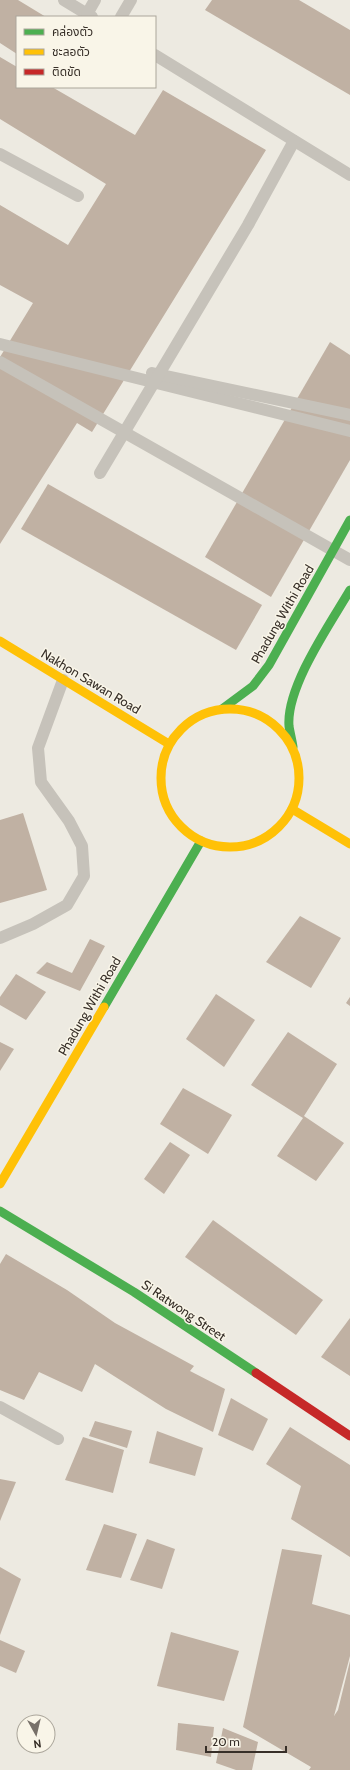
<svg xmlns="http://www.w3.org/2000/svg" width="350" height="1770" font-family="Cabin,'Noto Sans Thai',sans-serif">
  <style>
    .building { fill: #c0b1a3 }
    .lines { fill: none; stroke-linecap: round; stroke-linejoin: round }
    .lane { stroke: #c6c2ba; stroke-width: 12 }
    .fast { stroke: #4caf50; stroke-width: 9 }
    .slow { stroke: #ffc107; stroke-width: 9 }
    .jam { stroke: #c62828; stroke-width: 9 }
    .labels { text-anchor: middle; stroke-width: 3; stroke-linejoin: round; paint-order: stroke }
    .street-label { font-size: 13px; fill: #372f28; stroke: #f9f5e8 }
  </style>
  <rect width="100%" height="100%" fill="#edeae1"/>
  <g class="building">
    <polygon points="0,0 18,0 46,17 17,17 17,54 0,43"/>
    <polygon points="212,0 299,0 350,30 350,95 205,10"/>
    <polygon points="0,57 17,67 17,87 52,87 135,135 163,90 266,150 92,432 77,423 0,544 0,357 33,303 0,285 0,205 68,245 106,184 0,119"/>
    <polygon points="330,342 350,355 350,460 271,597 205,557"/>
    <polygon points="48,484 262,605 236,650 21,529"/>
    <polygon points="23,813 47,890 0,903 0,820"/>
    <polygon points="300,916 341,938 311,988 266,962"/>
    <polygon points="90,939 105,946 80,991 36,973 47,962 72,973"/>
    <polygon points="16,974 46,992 26,1020 0,1005 0,997"/>
    <polygon points="216,994 255,1020 224,1067 186,1039"/>
    <polygon points="350,997 350,1006 346,1003"/>
    <polygon points="288,1032 337,1064 304,1116 344,1143 316,1181 277,1156 303,1118 251,1085"/>
    <polygon points="0,1042 14,1049 0,1071"/>
    <polygon points="183,1088 232,1115 208,1154 160,1124"/>
    <polygon points="170,1142 190,1155 164,1194 144,1179"/>
    <polygon points="213,1220 323,1300 296,1335 185,1257"/>
    <polygon points="6,1254 67,1290 115,1323 194,1366 190,1371 225,1389 213,1432 166,1409 95,1364 82,1392 39,1372 24,1400 0,1390 0,1264"/>
    <polygon points="350,1318 350,1376 321,1357"/>
    <polygon points="231,1398 268,1419 253,1451 218,1435"/>
    <polygon points="95,1421 132,1431 127,1448 89,1436"/>
    <polygon points="290,1427 350,1465 350,1557 291,1519 301,1486 266,1464"/>
    <polygon points="157,1431 203,1448 195,1476 149,1463"/>
    <polygon points="83,1437 124,1450 113,1493 65,1480"/>
    <polygon points="0,1479 16,1482 0,1521"/>
    <polygon points="104,1524 137,1534 121,1578 86,1570"/>
    <polygon points="147,1539 175,1549 162,1589 130,1580"/>
    <polygon points="282,1549 322,1555 312,1604 350,1615 350,1656 334,1716 338,1710 350,1661 350,1770 309,1770 311,1767 243,1727"/>
    <polygon points="0,1567 21,1579 0,1635"/>
    <polygon points="171,1632 239,1651 224,1701 157,1686"/>
    <polygon points="0,1640 25,1651 16,1673 0,1666"/>
    <polygon points="178,1723 214,1727 211,1757 176,1750"/>
    <polygon points="223,1728 258,1742 252,1770 236,1770 216,1763"/>
  </g>
  <g class="lines">
    <g class="lane">
      <polyline points="64,0 92,17"/>
      <polyline points="87,14 95,0"/>
      <polyline points="121,17 131,0"/>
      <polyline points="155,55 350,175"/>
      <polyline points="0,154 78,196"/>
      <polyline points="0,344 350,431"/>
      <polyline points="0,362 350,560"/>
      <polyline points="152,373 350,415"/>
      <polyline points="100,473 248,225 294,141"/>
      <polyline points="0,938 33,924 67,905 84,876 82,846 69,821 41,782 38,748 63,680"/>
      <polyline points="0,1407 58,1439"/>
    </g>
    <g class="fast">
      <polyline points="222,709 253,686 269,665 350,520"/>
      <path d="M293,747C292,740 290,733 289,726C286,687 330,624 350,590"/>
      <polyline points="104,1007 201,841"/>
      <polyline points="0,1211 134,1292 256,1373"/>
    </g>
    <g class="slow">
      <polyline points="0,641 169,744"/>
      <circle cx="230" cy="778" r="69"/>
      <polyline points="292,809 350,844"/>
      <polyline points="0,1184 104,1007"/>
    </g>
    <polyline class="jam" points="256,1373 350,1436"/>
  </g>
  <g class="labels">
    <g class="street-label">
      <text transform="translate(282 614) rotate(-60)" y="5">Phadung Withi Road</text>
      <text transform="translate(91 681) rotate(31)" y="5">Nakhon Sawan Road</text>
      <text transform="translate(89 1006) rotate(-60)" y="5">Phadung Withi Road</text>
      <text transform="translate(184 1310) rotate(34)" y="5">Si Ratwong Street</text>
    </g>
  </g>
  <rect x="16" y="16" width="140" height="72" fill="#f9f5e8" stroke="#aba69b"/>
  <rect x="24" y="29" width="20" height="6" fill="#4caf50" stroke="#aba69b"/>
  <text x="52" y="36" font-size="12" fill="#372f28">คล่องตัว</text>
  <rect x="24" y="49" width="20" height="6" fill="#ffc107" stroke="#aba69b"/>
  <text x="52" y="56" font-size="12" fill="#372f28">ชะลอตัว</text>
  <rect x="24" y="69" width="20" height="6" fill="#c62828" stroke="#aba69b"/>
  <text x="52" y="76" font-size="12" fill="#372f28">ติดขัด</text>
  <g transform="translate(36 1734) rotate(172)"><circle r="19" fill="#f9f5e8" stroke="#aba69b"/>
  <path d="M0-3L7 15L0 10L-7 15Z" fill="#777069"/>
  <text y="-6" font-size="11" font-weight="bold" text-anchor="middle" fill="#372f28">N</text>
  </g>
  <path d="M206 1746v6h80v-6" fill="none" stroke="#372f28" stroke-width="2"/>
  <text x="212" y="1746" font-size="12" fill="#372f28" stroke="#f9f5e8" stroke-width="3" paint-order="stroke">20 m</text>
</svg>
